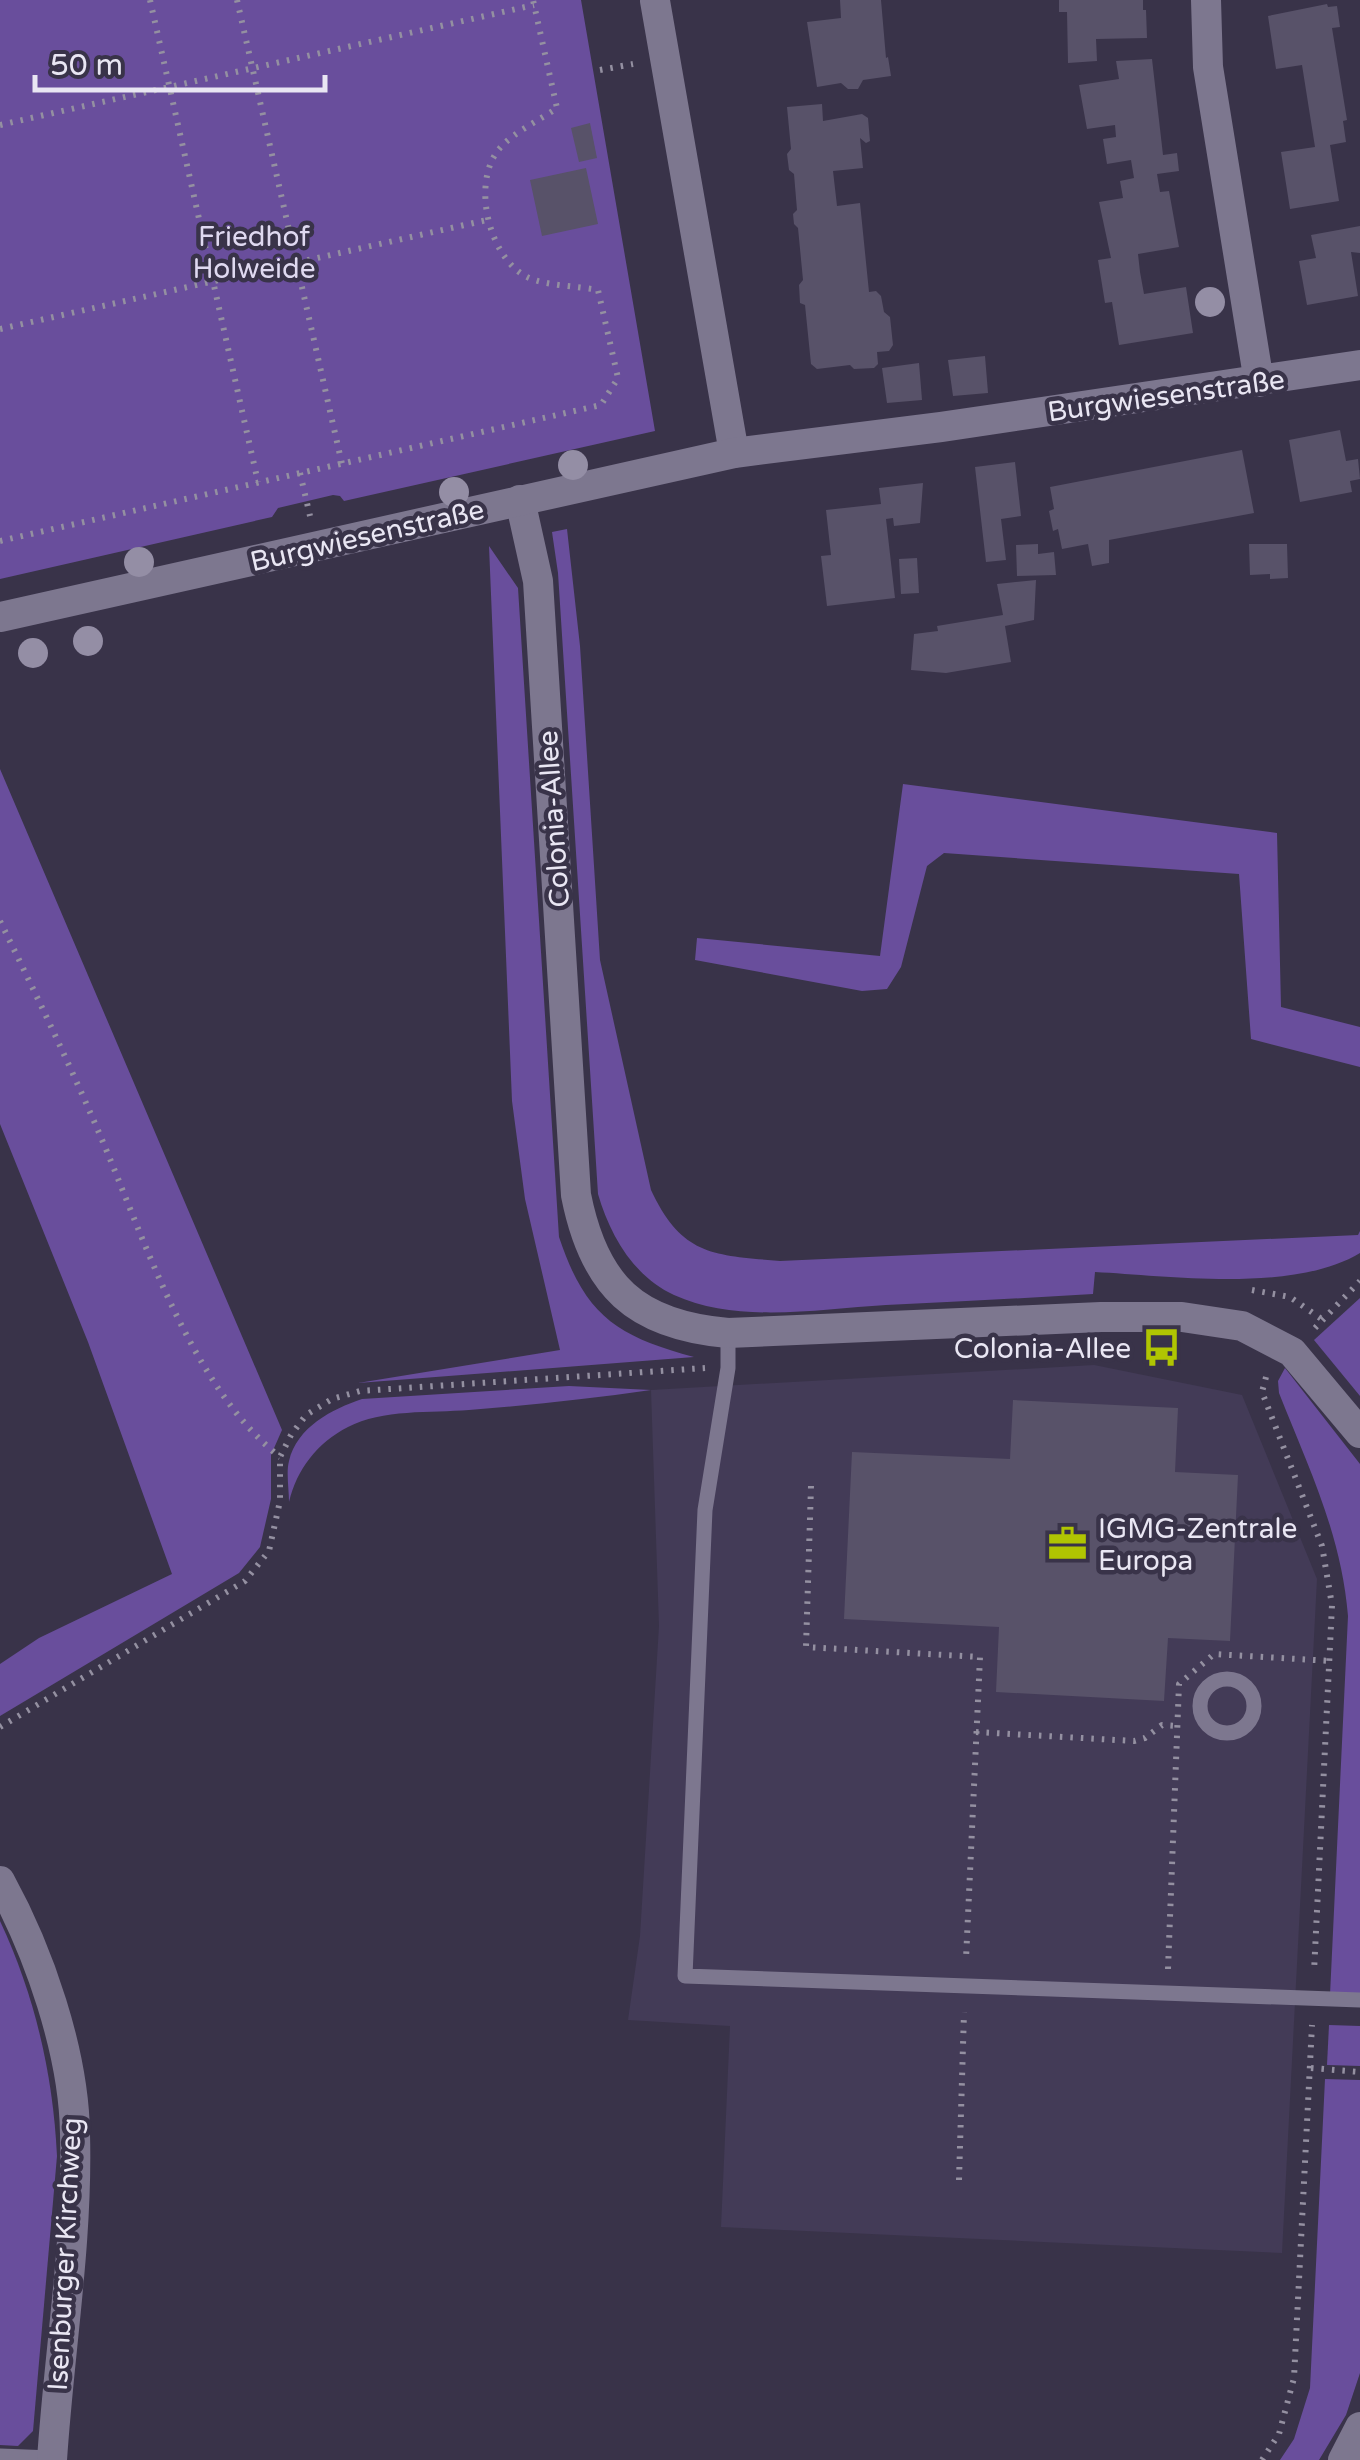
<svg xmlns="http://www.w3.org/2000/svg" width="1360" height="2460" font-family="'Varela Round',sans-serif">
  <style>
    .built { fill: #433b57 }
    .green { fill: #694e9c }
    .building { fill: #585269 }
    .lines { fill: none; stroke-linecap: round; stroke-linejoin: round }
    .path { stroke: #9490a1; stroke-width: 6; stroke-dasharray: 2.5 8; stroke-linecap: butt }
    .service { stroke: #7d778f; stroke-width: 15 }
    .minor { stroke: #7d778f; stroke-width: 30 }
    .tertiary { stroke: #7d778f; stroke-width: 30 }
    .secondary { stroke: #7d778f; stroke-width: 30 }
    .tree { fill: #948ea5 }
    .labels { text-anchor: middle; stroke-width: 9; stroke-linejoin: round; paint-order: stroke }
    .park-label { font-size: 28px; fill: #dfd9f0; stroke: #393349 }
    .street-label { font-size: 28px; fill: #e9e6f3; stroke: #393349 }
    .poi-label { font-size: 28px; fill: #e9e6f3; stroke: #393349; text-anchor: end }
  </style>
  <rect width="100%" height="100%" fill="#393349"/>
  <polygon class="built" points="1094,1365 1242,1395 1317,1579 1282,2253 721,2227 730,2026 628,2020 640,1936 659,1626 651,1390"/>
  <g class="green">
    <polygon points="0,0 581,0 655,431 344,501 340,496 333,495 278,508 272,517 0,579"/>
    <path d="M567,529L580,646L600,960L651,1190C682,1256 713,1255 780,1261L1358,1235L1360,1231V1253C1294,1293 1171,1276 1095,1272L1093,1294C1024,1298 955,1302 886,1305C818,1309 738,1324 674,1295C633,1276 610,1235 598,1194L558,573L552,532Z"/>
    <path d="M489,546L518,588L559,1237C585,1315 616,1336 694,1357L358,1383L560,1350L525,1199L512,1101Z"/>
    <polygon points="0,769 282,1430 271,1455 271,1499 260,1547 239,1573 0,1716 0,1664 39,1638 172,1574 88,1342 0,1124"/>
    <polygon points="903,784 1277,833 1281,1007 1360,1027 1360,1067 1251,1039 1239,874 944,853 927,866 901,967 887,989 862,991 695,960 697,938 880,956"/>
    <polygon points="1360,1298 1360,1396 1314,1340"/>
    <path d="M1285,1368L1360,1464V1996L1330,1995L1348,1616C1341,1533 1309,1469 1279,1393L1278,1381Z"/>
    <path d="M569,1386L651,1390C590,1399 530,1405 469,1410C431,1413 382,1409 348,1427C317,1443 297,1469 289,1502C289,1490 286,1472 289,1461C297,1427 332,1409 362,1399Z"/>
    <path d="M0,1921C35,1996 53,2074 57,2156L33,2431L18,2446L0,2445Z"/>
    <polygon points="1329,2025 1360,2026 1360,2066 1327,2065"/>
    <polygon points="1325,2079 1360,2080 1360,2373 1346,2415 1319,2460 1280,2460 1294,2439 1310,2388"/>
  </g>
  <g class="building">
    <polygon points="840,0 881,0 886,58 888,57 891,76 863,80 858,89 848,89 841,83 817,87 807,22 841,18"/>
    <polygon points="1059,0 1143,0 1143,10 1146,10 1147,38 1096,39 1097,61 1068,63 1067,12 1059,12"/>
    <polygon points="1327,4 1328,7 1337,6 1340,27 1332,28 1347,120 1343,121 1346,142 1330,145 1339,201 1290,209 1281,152 1315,147 1302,65 1276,69 1268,16"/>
    <polygon points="1152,59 1163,155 1177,153 1179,171 1157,174 1160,192 1169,191 1179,247 1138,254 1140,272 1144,294 1186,287 1193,333 1119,345 1112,302 1105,303 1098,260 1111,258 1099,202 1123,198 1120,181 1134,178 1131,160 1107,164 1103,139 1116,137 1115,125 1087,129 1079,85 1119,79 1116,61"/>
    <polygon points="822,104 823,121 862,114 868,118 870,141 866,143 860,138 863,168 833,171 837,206 860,203 869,292 876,291 881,296 884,312 890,317 893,345 889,351 877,352 878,364 874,368 854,369 850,365 817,369 811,364 805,305 800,303 799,285 803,280 798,228 794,224 793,214 797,210 794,174 789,170 787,154 791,149 787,107"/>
    <polygon points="590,123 597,158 579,162 571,128"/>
    <polygon points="586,168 598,224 542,236 530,180"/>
    <polygon points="1360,226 1360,253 1351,252 1358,296 1307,305 1299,261 1316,258 1311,235"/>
    <polygon points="985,356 988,393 953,396 948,360"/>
    <polygon points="919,363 922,400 887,403 882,368"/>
    <polygon points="1340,430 1346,461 1358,459 1360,479 1350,481 1352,492 1300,502 1289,440"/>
    <polygon points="1242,450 1254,513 1109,540 1109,563 1092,566 1088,544 1062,549 1058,529 1053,531 1049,511 1054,509 1050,487"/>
    <polygon points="1015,462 1021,516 1001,519 1006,560 986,562 975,467"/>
    <polygon points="923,483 920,523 894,526 893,518 886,519 895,598 827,606 821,556 831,555 826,510 881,504 879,488"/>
    <polygon points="1038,544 1038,554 1054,552 1056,575 1017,576 1016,545"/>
    <polygon points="1249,544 1287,544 1288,578 1270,579 1270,574 1250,575"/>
    <polygon points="917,558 919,593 901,594 899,559"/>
    <polygon points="1036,580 1034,620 1005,626 1011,662 946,673 911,670 914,634 938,631 937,626 1003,615 997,584"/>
    <polygon points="1013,1400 1178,1408 1175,1472 1238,1475 1230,1641 1168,1638 1164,1701 996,1692 999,1627 844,1619 852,1452 1010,1459"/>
  </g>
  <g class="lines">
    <g class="path">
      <polyline points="150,0 258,482"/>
      <polyline points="237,0 342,464"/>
      <polyline points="600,70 633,64"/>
      <polyline points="0,125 534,5"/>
      <polyline points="0,329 487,220"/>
      <polyline points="300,473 310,516"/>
      <path d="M0,541L601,405L618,378L598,290C577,286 548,286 529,278C489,260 470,182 500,148C514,132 540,120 557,108L533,0"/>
      <path d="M0,921C35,992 69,1063 100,1135C144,1238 191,1387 280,1457"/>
      <polyline points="1252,1290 1290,1297 1323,1320"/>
      <polyline points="1315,1328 1360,1281"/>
      <polyline points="1266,1377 1262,1392 1322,1546 1332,1605 1314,1972"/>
      <polyline points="811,1486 806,1647 980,1657 966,1959"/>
      <polyline points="0,1727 245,1581 269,1551 280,1501 280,1457 291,1435 306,1415 332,1399 360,1391 705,1368"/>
      <polyline points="976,1732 1134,1741 1145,1738 1162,1725 1177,1726"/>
      <polyline points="1168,1969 1179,1684 1214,1654 1331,1661"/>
      <polyline points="1311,2068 1360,2072"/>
      <polyline points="959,2180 964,2012"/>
      <polyline points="1262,2460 1279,2434 1294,2378 1312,2025"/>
    </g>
    <g class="service">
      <polyline points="728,1333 728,1368 705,1510 685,1976 1360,2000"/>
      <circle cx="1227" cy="1706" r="27"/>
      <polyline points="0,2456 52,2458"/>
    </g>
    <g class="minor">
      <polyline points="1206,0 1208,67 1259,382"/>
      <polyline points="655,1 734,453"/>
      <path d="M520,500L538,581L576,1195C594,1286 635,1325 728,1333L1101,1317H1182L1242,1326L1292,1352L1360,1433"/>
      <polyline points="0,617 734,453 941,427 1360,365"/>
    </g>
    <path class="tertiary" d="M0,1881C39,1952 74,2052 75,2134C78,2242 59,2352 52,2460"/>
    <polyline class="secondary" points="1343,2460 1360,2427"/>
  </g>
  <g class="tree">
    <circle cx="1210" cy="302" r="15"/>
    <circle cx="573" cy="465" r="15"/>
    <circle cx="454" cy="492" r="15"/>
    <circle cx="139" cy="562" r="15"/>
    <circle cx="88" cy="641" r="15"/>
    <circle cx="33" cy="653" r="15"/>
  </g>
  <defs>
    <symbol id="bus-bare" viewBox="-9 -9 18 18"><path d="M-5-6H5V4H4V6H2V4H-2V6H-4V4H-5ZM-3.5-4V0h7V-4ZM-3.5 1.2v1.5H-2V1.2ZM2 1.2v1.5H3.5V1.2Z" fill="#b0c502" stroke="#393349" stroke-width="2.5" paint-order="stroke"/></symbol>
    <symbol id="office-bare" viewBox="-9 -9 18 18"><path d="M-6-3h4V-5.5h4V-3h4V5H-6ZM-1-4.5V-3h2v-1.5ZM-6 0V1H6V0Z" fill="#b0c502" stroke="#393349" stroke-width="2.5" paint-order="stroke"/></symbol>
  </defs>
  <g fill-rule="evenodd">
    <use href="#bus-bare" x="1134" y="1320" width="55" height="55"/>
    <use href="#office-bare" x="1040" y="1516" width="55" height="55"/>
  </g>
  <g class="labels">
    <g class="park-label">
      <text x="254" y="246">Friedhof<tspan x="254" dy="32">Holweide</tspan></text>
    </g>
    <g class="street-label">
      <text transform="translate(1166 395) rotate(-8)" y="10">Burgwiesenstraße</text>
      <text transform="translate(367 535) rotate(-13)" y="10">Burgwiesenstraße</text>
      <text transform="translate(553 819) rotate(-94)" y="10">Colonia-Allee</text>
      <text transform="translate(64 2254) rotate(-87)" y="10">Isenburger Kirchweg</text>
    </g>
    <g class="poi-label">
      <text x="1131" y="1358">Colonia-Allee</text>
      <text x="1098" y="1538" text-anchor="start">IGMG-Zentrale<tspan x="1098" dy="32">Europa</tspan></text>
    </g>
  </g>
  <path d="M35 75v15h290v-15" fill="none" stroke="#e9e6f3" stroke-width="5"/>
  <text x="50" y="75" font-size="30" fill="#e9e6f3" stroke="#393349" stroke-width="8" paint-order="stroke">50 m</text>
</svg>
